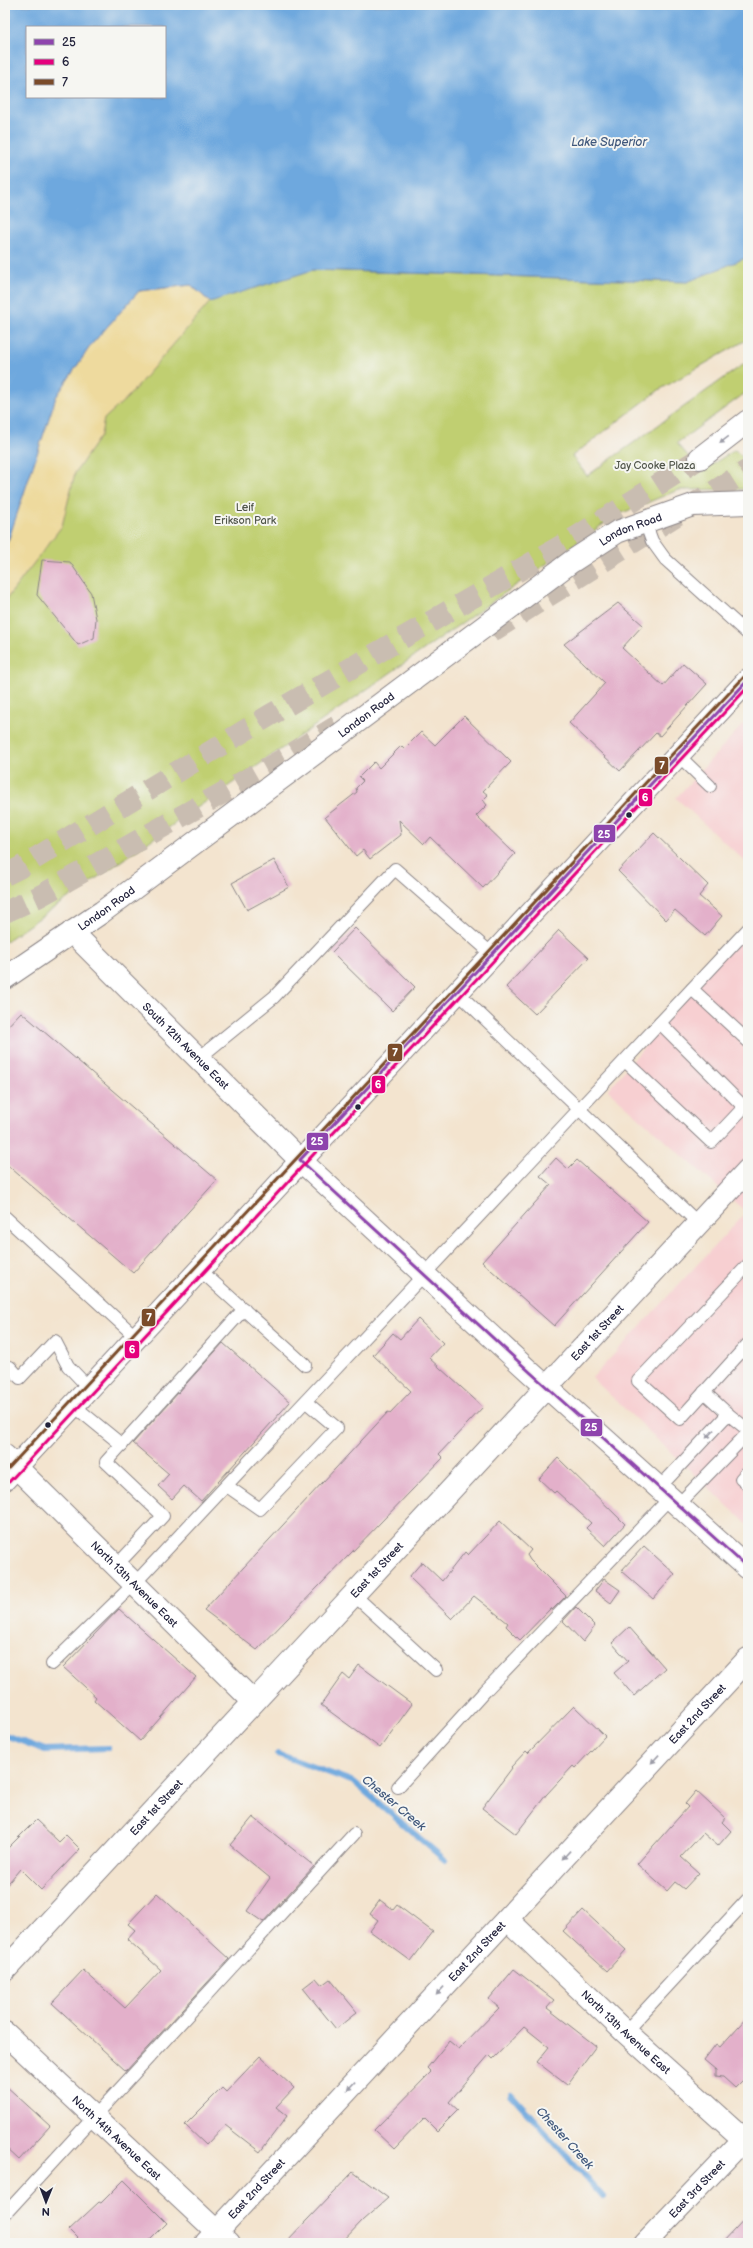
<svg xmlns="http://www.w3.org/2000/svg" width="753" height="2248" font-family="'Balsamiq Sans',sans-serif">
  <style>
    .built { fill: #f7cfd1 }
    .green { fill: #c0cf71; stroke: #717856 }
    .sand { fill: #eeda9e; stroke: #887e6c }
    .water { fill: #6ea8de; stroke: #48658c; fill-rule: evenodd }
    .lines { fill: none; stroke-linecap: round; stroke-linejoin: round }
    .stream { stroke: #6ea8de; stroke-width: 6 }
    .building { fill: #e3b0ca }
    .highway-tunnel { stroke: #c9bdb1; stroke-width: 22; stroke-dasharray: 22 11; stroke-linecap: butt }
    .lane-casing { stroke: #8a8385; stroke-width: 14 }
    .street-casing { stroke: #8a8385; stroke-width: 24 }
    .secondary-casing { stroke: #8a8385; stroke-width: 24 }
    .highway-casing { stroke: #8a8385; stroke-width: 24 }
    .lane { stroke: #fff; stroke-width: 12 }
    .street { stroke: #fff; stroke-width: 22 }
    .secondary { stroke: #fff; stroke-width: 22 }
    .highway { stroke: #fff; stroke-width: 22 }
    .bus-1-casing { stroke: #f6f6f2; stroke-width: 6 }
    .bus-2-casing { stroke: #f6f6f2; stroke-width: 6 }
    .bus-3-casing { stroke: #f6f6f2; stroke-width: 6 }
    .bus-1 { stroke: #8e44ad; stroke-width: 3 }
    .bus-2 { stroke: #e5007d; stroke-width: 3 }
    .bus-3 { stroke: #7a4b2a; stroke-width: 3 }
    .oneway { fill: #9c9ca7 }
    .bus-dot { fill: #22223b; stroke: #f6f6f2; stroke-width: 1.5 }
    .labels { text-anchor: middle; stroke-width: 4; stroke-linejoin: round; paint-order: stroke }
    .park-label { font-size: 11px; fill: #51564b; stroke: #f6f6f2 }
    .street-label { font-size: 11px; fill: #22223b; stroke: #f6f6f2 }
    .water-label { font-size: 12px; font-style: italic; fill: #40587c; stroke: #f6f6f2 }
    .line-badge { stroke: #f6f6f2; stroke-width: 1.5 }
    .badge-label { font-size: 11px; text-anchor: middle; font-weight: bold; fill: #fff }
  </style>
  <rect width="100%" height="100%" fill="#f6f6f2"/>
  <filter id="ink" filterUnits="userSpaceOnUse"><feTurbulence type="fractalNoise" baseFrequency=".025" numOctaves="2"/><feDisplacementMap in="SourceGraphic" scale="8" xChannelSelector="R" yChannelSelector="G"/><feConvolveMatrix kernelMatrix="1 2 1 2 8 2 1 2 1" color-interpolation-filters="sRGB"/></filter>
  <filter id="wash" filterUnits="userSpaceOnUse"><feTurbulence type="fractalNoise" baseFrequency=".012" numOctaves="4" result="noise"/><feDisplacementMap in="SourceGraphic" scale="16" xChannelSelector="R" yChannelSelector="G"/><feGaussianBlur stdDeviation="0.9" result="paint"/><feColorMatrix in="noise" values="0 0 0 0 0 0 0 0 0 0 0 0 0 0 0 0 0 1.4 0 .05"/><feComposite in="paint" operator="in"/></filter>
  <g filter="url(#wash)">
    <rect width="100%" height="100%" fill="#f3e4cf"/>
    <g class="built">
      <polygon points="748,719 748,864 676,798"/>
      <polygon points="748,924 748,1525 592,1378 746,1212 608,1090"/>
    </g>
    <polygon class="green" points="748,257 748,339 659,390 572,456 587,476 748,361 748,391 677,443 701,471 735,450 748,462 748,489 678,490 615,516 5,942 5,546 191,285 210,301 313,270 687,282"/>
    <polygon class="sand" points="191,285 210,302 128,397 104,419 101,435 75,473 62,526 5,601 5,545 8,541 56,397 91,345 139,291"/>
    <path class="water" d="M5,5H748V257L687,282L313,270L210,302L191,285L139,291L91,345L56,397L8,541L5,546ZM27,27H165V97H27Z"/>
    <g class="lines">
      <g class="stream">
        <polyline points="5,1735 45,1750 108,1748"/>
        <polyline points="278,1754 354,1782 445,1860"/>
        <polyline points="511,2094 603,2197"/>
      </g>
    </g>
    <g id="blocks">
      <g class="building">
        <polygon points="42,560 70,562 91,593 96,619 94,638 78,645 37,595"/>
        <polygon points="618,603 643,625 622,648 663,686 683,663 707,684 660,736 656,733 620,771 569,723 605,683 564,644"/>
        <polygon points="464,716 511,762 483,791 488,795 483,800 487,805 476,816 515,854 483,888 430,837 424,844 399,820 401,835 370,859 363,850 356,856 325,817 357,792 356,788 363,781 359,777 374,762 379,768 401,746 404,749 421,732 435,745"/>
        <polygon points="654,833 708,885 699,896 722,916 705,936 675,910 666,920 618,871"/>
        <polygon points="274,860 289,887 247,910 232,883"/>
        <polygon points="355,928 415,987 392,1011 332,952"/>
        <polygon points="559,930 589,958 535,1014 506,987"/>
        <polygon points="21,1012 217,1180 133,1273 5,1163 5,1029"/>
        <polygon points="556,1158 568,1169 577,1160 648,1222 554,1326 482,1262 551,1185 540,1176"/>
        <polygon points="418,1319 443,1343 429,1358 483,1407 439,1454 443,1458 257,1650 204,1610 388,1412 390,1413 411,1391 373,1355 393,1333 400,1339"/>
        <polygon points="223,1343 290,1402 201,1501 184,1486 172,1499 158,1486 169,1474 133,1443"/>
        <polygon points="558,1458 625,1524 605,1546 586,1528 591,1523 556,1491 554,1493 539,1479"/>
        <polygon points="500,1521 531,1550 527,1555 530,1560 566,1596 552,1610 551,1608 520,1640 506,1626 508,1623 474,1596 452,1619 409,1577 422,1562 442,1581 465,1552 468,1555"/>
        <polygon points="644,1546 675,1574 653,1599 621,1571"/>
        <polygon points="604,1579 620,1590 611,1603 595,1591"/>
        <polygon points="576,1607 595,1626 583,1642 563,1621"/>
        <polygon points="119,1609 196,1677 140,1741 94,1700 96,1697 63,1667"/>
        <polygon points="629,1627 665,1668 634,1696 614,1673 628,1661 612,1643"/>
        <polygon points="359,1665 412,1704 380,1748 321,1705 343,1674 349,1679"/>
        <polygon points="574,1706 605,1736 575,1768 573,1766 546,1795 516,1834 482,1808 512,1768 511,1767 526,1751 528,1753"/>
        <polygon points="696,1791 725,1818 722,1822 731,1831 718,1846 703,1833 681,1857 699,1873 684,1889 675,1882 667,1891 637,1864 688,1807 685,1804"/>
        <polygon points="253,1817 314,1866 263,1922 247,1911 270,1878 230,1845"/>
        <polygon points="36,1820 59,1842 66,1835 80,1849 41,1890 20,1869 5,1887 5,1851"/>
        <polygon points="157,1893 229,1959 126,2071 52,2003 83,1970 125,2008 161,1970 127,1939 135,1930 128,1924"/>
        <polygon points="380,1900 393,1910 397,1905 433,1932 411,1961 370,1931 378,1920 370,1914"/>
        <polygon points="583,1910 626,1950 607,1971 563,1931"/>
        <polygon points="514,1969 554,2000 547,2008 596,2046 567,2085 537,2062 549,2047 524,2027 493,2059 489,2055 449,2102 458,2110 437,2131 424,2118 394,2149 374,2130 431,2072 427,2068 449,2041 459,2049 499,2008 489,1999"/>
        <polygon points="316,1978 322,1985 330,1979 357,2012 336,2029 303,1988"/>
        <polygon points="748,2016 748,2075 735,2088 723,2077 716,2076 716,2070 704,2060 716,2044 720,2047"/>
        <polygon points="260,2056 294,2088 276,2107 287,2116 260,2152 225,2125 206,2145 185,2125 222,2088 226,2092"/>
        <polygon points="5,2085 50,2126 19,2160 5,2147"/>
        <polygon points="353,2172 388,2198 363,2220 341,2243 285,2243"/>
        <polygon points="124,2180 167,2223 147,2243 82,2243 69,2230 99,2202 101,2203"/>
        <polygon points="748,2215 748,2243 722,2243"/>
      </g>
    </g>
  </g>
  <g filter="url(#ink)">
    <use href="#blocks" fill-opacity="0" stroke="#8a8385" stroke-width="1"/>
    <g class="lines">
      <g class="highway-tunnel">
        <polyline points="491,632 748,470"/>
        <polyline points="5,875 21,867 272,714 578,536 700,458"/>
        <polyline points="5,912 38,897 292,754 337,726"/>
      </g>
      <defs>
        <g id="lane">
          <polyline points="645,522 652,541 665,559 748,634"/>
          <polyline points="678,755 710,786"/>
          <polyline points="692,989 748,1041"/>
          <polyline points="457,992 698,1223"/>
          <polyline points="660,1023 744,1107"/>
          <polyline points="199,1058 274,997 395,869 492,954"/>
          <polyline points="625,1061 711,1142 748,1103"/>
          <polyline points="5,1217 136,1337"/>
          <polyline points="748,1265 638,1381 680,1419 748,1344"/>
          <polyline points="199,1269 305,1365"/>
          <polyline points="5,1373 10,1367 20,1378 55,1341 68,1366 89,1388"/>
          <polyline points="704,1392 728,1414"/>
          <polyline points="73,1405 122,1445"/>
          <polyline points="748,1471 741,1479 748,1485"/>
          <polyline points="227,1486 260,1509 337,1428 306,1402"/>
          <polyline points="659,1488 728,1414 748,1430"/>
          <polyline points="678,1505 748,1433"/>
          <polyline points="117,1565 163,1516 106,1462 244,1309"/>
          <polyline points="353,1594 436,1670"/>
          <polyline points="52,1664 135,1583 748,929"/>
          <polyline points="398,1787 486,1690 670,1498"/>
          <polyline points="625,2032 748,1899"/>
          <polyline points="5,2214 354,1834"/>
        </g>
        <g id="street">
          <path id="s1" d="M72,932L300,1160"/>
          <path id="s2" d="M5,1456L253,1701"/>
          <path id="s3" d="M507,1919L625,2032L748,2143"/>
        </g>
        <g id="secondary">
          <path id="s4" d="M5,978L102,912L571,562L617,532L693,505L748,503"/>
          <polyline points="300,1160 531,1373 748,1568"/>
          <polyline points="5,1479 748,680"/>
          <path id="s5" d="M5,1970L748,1170"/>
          <path id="s6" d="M5,2033L229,2243"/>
          <path id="s7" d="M206,2243L748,1659"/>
          <path id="s8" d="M645,2243L748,2135"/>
        </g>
        <polyline id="highway" points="700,458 748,421"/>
      </defs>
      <use href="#lane" class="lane-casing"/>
      <use href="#street" class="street-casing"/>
      <use href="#secondary" class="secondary-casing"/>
      <use href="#highway" class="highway-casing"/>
      <use href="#lane" class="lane"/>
      <use href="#street" class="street"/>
      <use href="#secondary" class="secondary"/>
      <use href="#highway" class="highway"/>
      <defs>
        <polyline id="bus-1" points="748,680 300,1160 531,1373 748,1568"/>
        <polyline id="bus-2" points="9,1482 748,687"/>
        <polyline id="bus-3" points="5,1472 744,677"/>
      </defs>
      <use href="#bus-1" class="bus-1-casing"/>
      <use href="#bus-2" class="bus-2-casing"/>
      <use href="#bus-3" class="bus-3-casing"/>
      <use href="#bus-1" class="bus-1"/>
      <use href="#bus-2" class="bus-2"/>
      <use href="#bus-3" class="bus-3"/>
    </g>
    <defs><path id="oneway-solid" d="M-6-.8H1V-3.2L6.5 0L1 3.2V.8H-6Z"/></defs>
    <g class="oneway">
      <use href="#oneway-solid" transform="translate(724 440) rotate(143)"/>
      <use href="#oneway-solid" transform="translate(710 1434) rotate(133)"/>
      <use href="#oneway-solid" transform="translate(655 1759) rotate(133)"/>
      <use href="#oneway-solid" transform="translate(566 1855) rotate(133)"/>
      <use href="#oneway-solid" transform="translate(440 1991) rotate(133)"/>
      <use href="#oneway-solid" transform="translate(351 2086) rotate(133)"/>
    </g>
  </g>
  <g class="bus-dot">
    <circle cx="629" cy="815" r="3.5"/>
    <circle cx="358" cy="1107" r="3.5"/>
    <circle cx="48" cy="1425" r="3.5"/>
  </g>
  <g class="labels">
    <g class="park-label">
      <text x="655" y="469">Jay Cooke Plaza</text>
      <text x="245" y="511">Leif<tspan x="245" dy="13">Erikson Park</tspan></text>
    </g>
    <g class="street-label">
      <text dy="4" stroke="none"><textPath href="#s4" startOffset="771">London Road</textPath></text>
      <text dy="4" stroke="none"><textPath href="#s4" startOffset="447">London Road</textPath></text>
      <text dy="4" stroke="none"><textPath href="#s4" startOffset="123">London Road</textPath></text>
      <text dy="4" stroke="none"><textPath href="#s1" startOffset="161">South 12th Avenue East</textPath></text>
      <text dy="4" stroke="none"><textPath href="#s5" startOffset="870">East 1st Street</textPath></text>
      <text dy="4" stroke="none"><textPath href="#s5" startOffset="546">East 1st Street</textPath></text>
      <text dy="4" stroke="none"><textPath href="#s2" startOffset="182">North 13th Avenue East</textPath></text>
      <text dy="4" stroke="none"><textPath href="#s7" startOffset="722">East 2nd Street</textPath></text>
      <text dy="4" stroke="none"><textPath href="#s5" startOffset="222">East 1st Street</textPath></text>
      <text dy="4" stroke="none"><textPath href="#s7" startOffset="398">East 2nd Street</textPath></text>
      <text dy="4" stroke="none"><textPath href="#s3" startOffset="164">North 13th Avenue East</textPath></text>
      <text dy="4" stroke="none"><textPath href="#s6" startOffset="153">North 14th Avenue East</textPath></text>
      <text dy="4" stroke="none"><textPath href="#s7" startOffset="74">East 2nd Street</textPath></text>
      <text dy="4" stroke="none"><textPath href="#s8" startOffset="75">East 3rd Street</textPath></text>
    </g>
    <g class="water-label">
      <text x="609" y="146">Lake Superior</text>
      <text transform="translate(394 1803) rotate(40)" y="4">Chester Creek</text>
      <text transform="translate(565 2138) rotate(48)" y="4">Chester Creek</text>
    </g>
  </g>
  <g class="line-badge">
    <rect x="654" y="756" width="15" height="19" rx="4" fill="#7a4b2a"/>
    <rect x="638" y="788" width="15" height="19" rx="4" fill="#e5007d"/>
    <rect x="593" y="824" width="23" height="19" rx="4" fill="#8e44ad"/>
    <rect x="387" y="1043" width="16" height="19" rx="4" fill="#7a4b2a"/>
    <rect x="371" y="1075" width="15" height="19" rx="4" fill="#e5007d"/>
    <rect x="306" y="1132" width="23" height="19" rx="4" fill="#8e44ad"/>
    <rect x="141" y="1308" width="15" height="19" rx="4" fill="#7a4b2a"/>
    <rect x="124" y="1340" width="16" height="19" rx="4" fill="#e5007d"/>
    <rect x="580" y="1418" width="23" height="19" rx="4" fill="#8e44ad"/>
  </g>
  <g class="badge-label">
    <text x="662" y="769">7</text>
    <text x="645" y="801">6</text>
    <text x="604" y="838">25</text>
    <text x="395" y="1056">7</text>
    <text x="378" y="1088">6</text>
    <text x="317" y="1145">25</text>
    <text x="149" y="1321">7</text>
    <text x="132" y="1353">6</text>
    <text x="591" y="1431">25</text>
  </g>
  <rect width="753" height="2248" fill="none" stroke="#f6f6f2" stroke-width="20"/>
  <rect x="26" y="26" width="140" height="72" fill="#f6f6f2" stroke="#a1a1a9"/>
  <rect x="34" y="39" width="20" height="6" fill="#8e44ad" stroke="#a1a1a9"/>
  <text x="62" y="46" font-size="12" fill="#22223b">25</text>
  <rect x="34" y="59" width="20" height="6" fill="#e5007d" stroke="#a1a1a9"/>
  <text x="62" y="66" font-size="12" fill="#22223b">6</text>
  <rect x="34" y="79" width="20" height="6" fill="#7a4b2a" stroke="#a1a1a9"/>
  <text x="62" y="86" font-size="12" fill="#22223b">7</text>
  <g transform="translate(46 2202) rotate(181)" stroke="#f6f6f2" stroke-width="3" paint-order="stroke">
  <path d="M0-3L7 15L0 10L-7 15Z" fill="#22223b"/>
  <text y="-6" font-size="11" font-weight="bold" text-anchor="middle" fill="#22223b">N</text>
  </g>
</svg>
